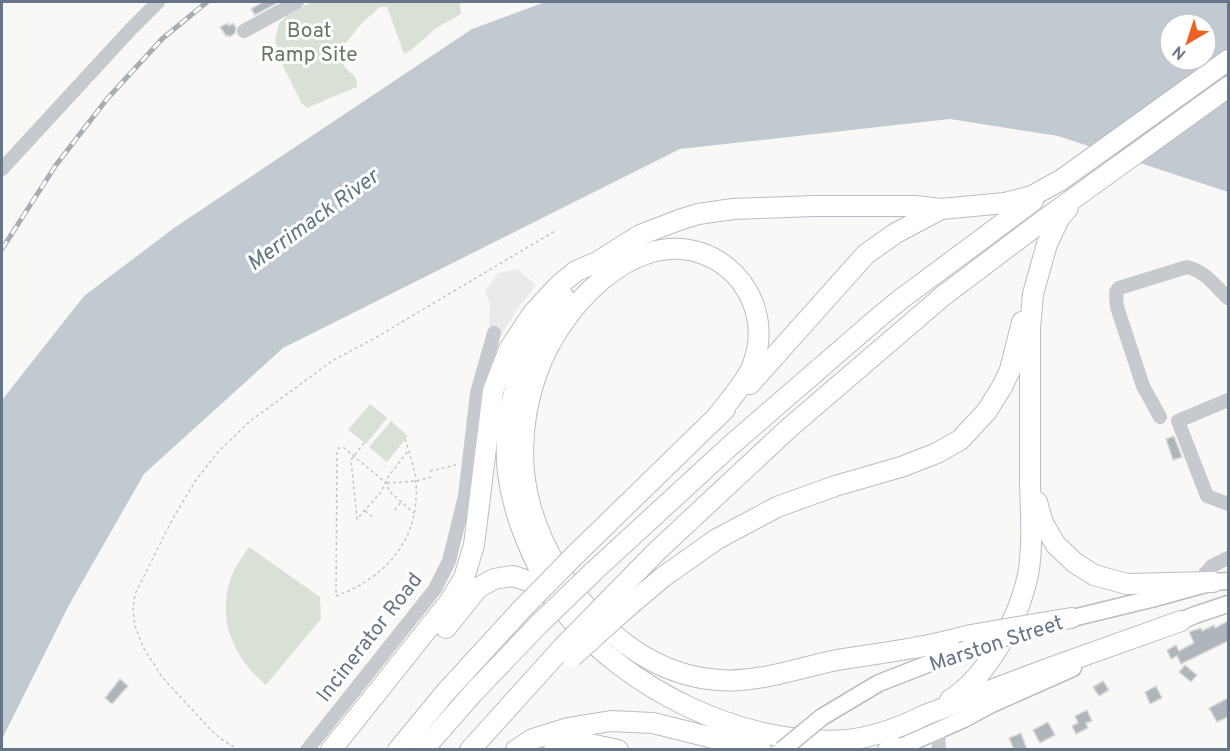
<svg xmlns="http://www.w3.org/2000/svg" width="1230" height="751" font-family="Overpass,sans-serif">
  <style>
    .built { fill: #e9eae9 }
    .green { fill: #d9e1d7 }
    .water { fill: #c1cad0; fill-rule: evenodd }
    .building { fill: #aeb5bc; stroke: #dadad8; stroke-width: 1.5 }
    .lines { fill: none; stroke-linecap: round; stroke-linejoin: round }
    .major-casing { stroke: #b9bdc1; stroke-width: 19 }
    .highway-casing { stroke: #babdc1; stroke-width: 22 }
    .path { stroke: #c2c3c6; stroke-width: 1.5; stroke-dasharray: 3 3; stroke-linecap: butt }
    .minor { stroke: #c6c9cd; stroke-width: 14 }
    .major { stroke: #fff; stroke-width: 16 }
    .highway { stroke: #fff; stroke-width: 20 }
    .rail-casing { stroke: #a8adb4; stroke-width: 5 }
    .rail { stroke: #fff; stroke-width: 3; stroke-dasharray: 9; stroke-linecap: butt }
    .major-bridge-casing { stroke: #b9bdc1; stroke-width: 19; stroke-linecap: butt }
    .highway-bridge-casing { stroke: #babdc1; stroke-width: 22; stroke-linecap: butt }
    .major-bridge { stroke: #fff; stroke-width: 16 }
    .highway-bridge { stroke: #fff; stroke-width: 20 }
    .labels { text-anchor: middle; stroke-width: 6; stroke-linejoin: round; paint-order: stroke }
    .park-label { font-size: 21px; fill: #647a61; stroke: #fff }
    .street-label { font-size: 21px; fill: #667688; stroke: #fff }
    .water-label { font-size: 22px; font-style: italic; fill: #627783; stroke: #fff }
  </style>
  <rect width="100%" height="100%" fill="#f8f9f6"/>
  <polygon class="built" points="517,269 536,285 517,309 502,334 489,327 490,304 485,290 499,273"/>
  <g class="green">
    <path d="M311,2H460L461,14L435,29L411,50L404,54L387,7H380L361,24L341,49C342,54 341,60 344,65C349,75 358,73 357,87L325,100L308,108L302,104L281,62L275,40L279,23L287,16Z"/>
    <polygon points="370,404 387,418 366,444 348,430"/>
    <polygon points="391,421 408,436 387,462 369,447"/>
    <path d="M249,547L320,597L321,619L266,685C232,657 216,617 232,575C236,565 243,556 249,547Z"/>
  </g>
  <path class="water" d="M545,2H1228V192L1058,136L950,119L680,149L283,348L144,474L69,605L2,739V400L84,296L174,228L472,29ZM1170,24H1206V60H1170Z"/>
  <g class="building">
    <polygon points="263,2 279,2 255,15 251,9"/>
    <polygon points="228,23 229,26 233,23 236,28 235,33 229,37 228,35 226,36 220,27"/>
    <polygon points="1174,436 1182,457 1173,460 1166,439"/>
    <polygon points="1228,621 1228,641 1181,664 1177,656 1171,659 1167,650 1176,645 1179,651 1194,643 1189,632 1201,628 1202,631 1214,625 1215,628"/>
    <polygon points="1185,665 1197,675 1191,682 1179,672"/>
    <polygon points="120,679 128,686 112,704 105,698"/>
    <polygon points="1103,681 1109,690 1099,696 1093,687"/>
    <polygon points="1156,686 1162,698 1150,704 1145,692"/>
    <polygon points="1228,698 1228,717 1217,722 1209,708"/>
    <polygon points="1087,710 1092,721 1086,723 1088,728 1076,734 1072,726 1078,723 1075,716"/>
    <polygon points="1048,722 1055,735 1040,743 1033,730"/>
    <polygon points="1021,733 1027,750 1014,750 1009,738"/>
  </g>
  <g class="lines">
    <defs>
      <g id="major">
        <polyline points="1060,621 1151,599 1213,582 1228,581"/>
        <polyline points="1171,625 1195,615 1228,604"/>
        <polyline points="822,717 879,683 961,651"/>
        <polyline points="894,750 964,719 992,704 1073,668"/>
      </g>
      <g id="highway">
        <path d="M564,297C523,344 501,410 508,473C512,506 524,538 539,568C547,582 554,598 564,611C626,690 747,748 847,740C875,737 901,727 925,715L1052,667L1181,621"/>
        <polyline points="750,384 866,254 896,233 941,209"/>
        <path d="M716,418C726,404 748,380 753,364C770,319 747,269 701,253C631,229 559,311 538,370C526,402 521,438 524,472C530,529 560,580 599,621C631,653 672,677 719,680C757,683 795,669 832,661C858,656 886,653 913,648C932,645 952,640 971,635"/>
        <polyline points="1037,502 1043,523 1056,545 1075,563 1094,575 1127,584 1213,582"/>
        <polyline points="576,554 725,409"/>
        <polyline points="593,572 730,446 879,317 901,299 1033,201"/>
        <polyline points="611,598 656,552 789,428 943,296 1041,222 1228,87"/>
        <polyline points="623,611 663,577 717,539 777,507 835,486 901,467 937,453 960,440 987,411 1003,385 1010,370 1022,322"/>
        <polyline points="1041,623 1071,618"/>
        <polyline points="446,628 478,588 494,579 513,576 531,582 552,596"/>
        <path d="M950,700C988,676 1019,618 1028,575C1033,548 1031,511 1030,484C1030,432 1030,380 1030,328L1033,294L1047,244L1060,217L1068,208"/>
        <polyline points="331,750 450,601 464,578 474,545 493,391 509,349 533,313 558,286 576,271 597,262 640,235 679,220 698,214 733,209 813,206 915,206 941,209 1005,203 1032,196 1061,180 1228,60"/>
        <polyline points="398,750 445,693 521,610"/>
        <polyline points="423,750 474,692 540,623"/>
        <polyline points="470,750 563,647"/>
        <polyline points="516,750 533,739 568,728 611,721 653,723 761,750"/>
        <polyline points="554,750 585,743 618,750"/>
        <polyline points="888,750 898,748"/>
      </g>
    </defs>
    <use href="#major" class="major-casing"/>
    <use href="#highway" class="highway-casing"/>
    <g class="path">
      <path d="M405,439C411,458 418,478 416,498C414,547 380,580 336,596L337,452L339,448L343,447L386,483L389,491L414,513"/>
      <polyline points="364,443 351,460 357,519 381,492 388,477 408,451"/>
      <polyline points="430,471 456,465"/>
      <polyline points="387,483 416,481 431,477"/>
      <polyline points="395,510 401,502"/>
      <polyline points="365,511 374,518"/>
      <polyline points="239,750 221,739 210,729 162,677 143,647 135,626 133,609 135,594 173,518 196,480 218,452 249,422 332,361 375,338 555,231"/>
    </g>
    <g class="minor">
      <polyline points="244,31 297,2"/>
      <polyline points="2,169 131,29 158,2"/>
      <polyline points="1228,400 1178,421 1207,496 1228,504"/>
      <path d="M1160,417L1143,386L1117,307L1116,292L1119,288L1187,267C1205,271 1215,286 1228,298"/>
      <polyline points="1197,583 1212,566 1228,558"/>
      <polyline points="938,731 939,750"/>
      <polyline points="307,750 435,589 449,561 465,496 477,393 494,333"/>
    </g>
    <use href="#major" class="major"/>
    <use href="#highway" class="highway"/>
    <defs>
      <polyline id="rail" points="2,249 56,165 107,99 162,39 207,2"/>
    </defs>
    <use href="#rail" class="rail-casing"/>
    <use href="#rail" class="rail"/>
    <defs>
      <g id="major-bridge">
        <polyline points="961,651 1014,635"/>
        <polyline points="782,750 822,717"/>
      </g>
      <g id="highway-bridge">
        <polyline points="521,610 576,554"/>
        <polyline points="540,623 593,572"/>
        <polyline points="971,635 1041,623"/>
        <polyline points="563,647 611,598"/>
        <polyline points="572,657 623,611"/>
      </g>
    </defs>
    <use href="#major-bridge" class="major-bridge-casing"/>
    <use href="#highway-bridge" class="highway-bridge-casing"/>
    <use href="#major-bridge" class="major-bridge"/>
    <use href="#highway-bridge" class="highway-bridge"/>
  </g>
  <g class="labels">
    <g class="park-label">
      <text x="309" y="37">Boat<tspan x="309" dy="24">Ramp Site</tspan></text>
    </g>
    <g class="street-label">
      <text transform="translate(369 637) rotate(-52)" y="7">Incinerator Road</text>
      <text transform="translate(996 643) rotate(-18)" y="7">Marston Street</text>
    </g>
    <g class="water-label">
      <text transform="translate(312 219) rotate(-36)" y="8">Merrimack River</text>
    </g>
  </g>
  <rect width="1230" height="751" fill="none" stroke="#667688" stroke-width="6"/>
  <g transform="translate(1188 42) rotate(219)"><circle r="28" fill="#ffffff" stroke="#c2c8cf" stroke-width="1.5"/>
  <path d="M0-4.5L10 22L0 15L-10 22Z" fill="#ec6222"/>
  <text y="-9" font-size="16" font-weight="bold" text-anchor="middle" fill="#667688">N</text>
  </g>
</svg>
